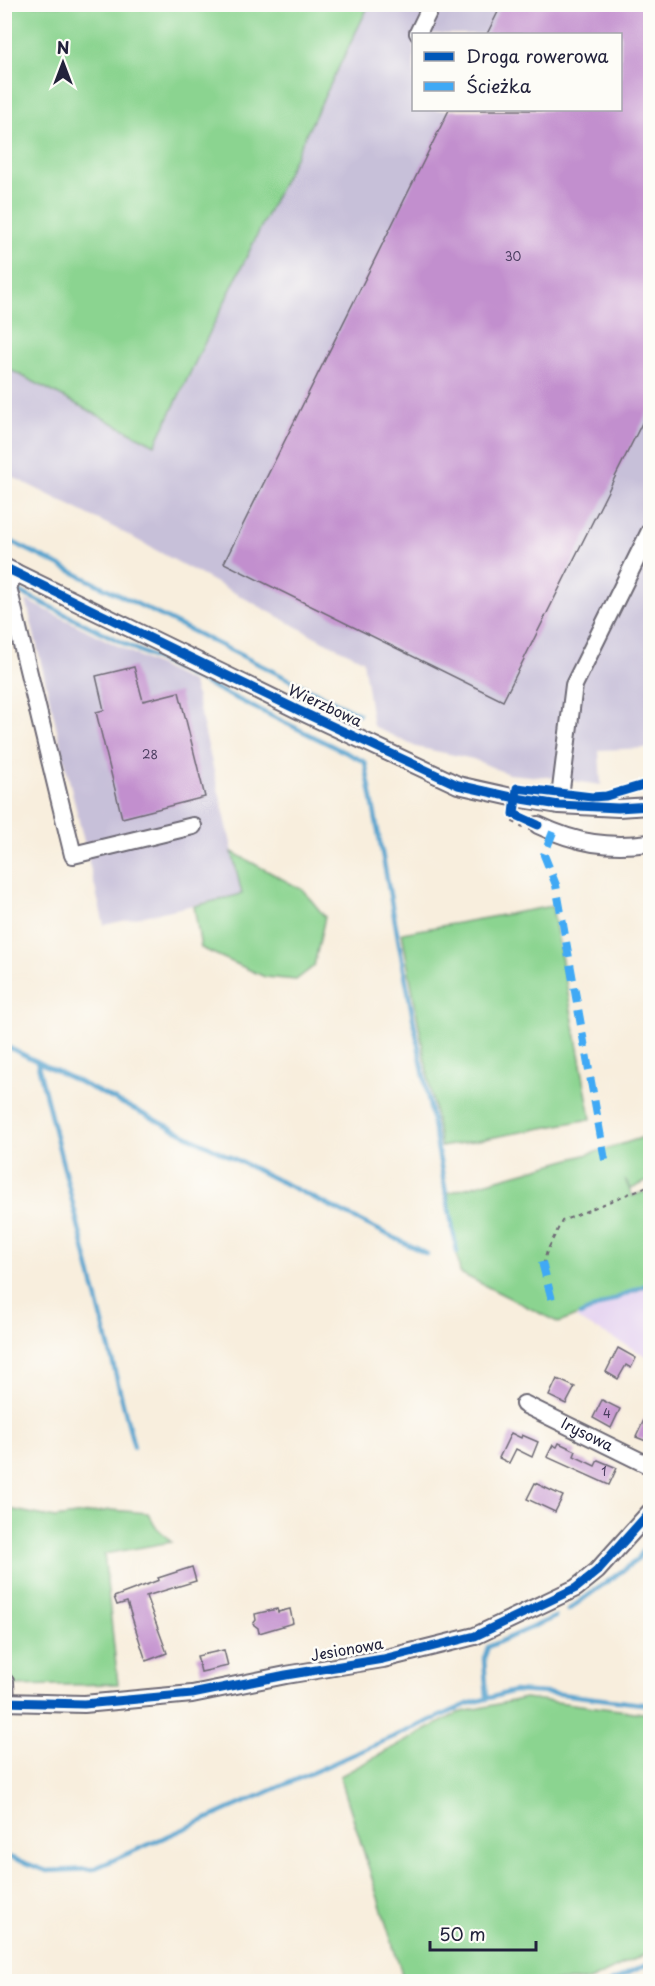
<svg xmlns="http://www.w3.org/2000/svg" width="655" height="1986" font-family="'Playpen Sans',sans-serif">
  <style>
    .built { fill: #e5d3f1 }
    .industrial { fill: #c7c0d9; fill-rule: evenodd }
    .green { fill: #8bd490; stroke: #567b66; stroke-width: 1.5 }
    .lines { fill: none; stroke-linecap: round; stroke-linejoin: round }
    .stream { stroke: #56a3ce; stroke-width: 4.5 }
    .building { fill: #c28fce }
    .minor-casing { stroke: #6d6974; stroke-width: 20 }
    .path { stroke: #6d6974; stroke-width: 2; stroke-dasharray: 4.5 4.5; stroke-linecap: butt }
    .minor { stroke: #fff; stroke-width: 16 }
    .quiet { stroke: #3fa9f5; stroke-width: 8; stroke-dasharray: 15 8; stroke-linecap: butt }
    .cycleway-casing { stroke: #fdfcf7; stroke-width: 13 }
    .cycleway { stroke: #0057b8; stroke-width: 9 }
    .labels { text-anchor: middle; stroke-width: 5; stroke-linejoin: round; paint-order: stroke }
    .number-label { font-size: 12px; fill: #4a3d60 }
    .street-label { font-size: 15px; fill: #22223b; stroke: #fdfcf7 }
  </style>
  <rect width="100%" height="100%" fill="#fdfcf7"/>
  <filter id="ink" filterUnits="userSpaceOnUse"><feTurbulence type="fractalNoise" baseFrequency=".0167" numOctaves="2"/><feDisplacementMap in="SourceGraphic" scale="12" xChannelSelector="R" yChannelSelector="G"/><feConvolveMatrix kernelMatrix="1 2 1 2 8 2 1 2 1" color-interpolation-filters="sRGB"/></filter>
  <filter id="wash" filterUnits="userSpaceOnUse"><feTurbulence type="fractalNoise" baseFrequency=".008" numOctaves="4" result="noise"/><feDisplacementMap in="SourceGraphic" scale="24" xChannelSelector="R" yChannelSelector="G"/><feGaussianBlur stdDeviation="1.35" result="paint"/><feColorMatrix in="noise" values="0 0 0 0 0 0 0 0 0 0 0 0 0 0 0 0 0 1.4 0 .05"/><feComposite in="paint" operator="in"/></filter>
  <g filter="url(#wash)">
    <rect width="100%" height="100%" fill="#f8eedd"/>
    <polygon class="built" points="650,1285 650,1358 575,1318"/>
    <g class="industrial">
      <path d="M369,5H650V748L599,750L601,785L540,776V777L508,774L473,759L416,747L373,726L363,660L323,641L115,528L5,473L4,367L155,444ZM414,34H620V110H414Z"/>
      <polygon points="26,600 193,683 243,894 104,925"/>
    </g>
    <g class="green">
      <polygon points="4,5 369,5 155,445 5,367"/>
      <polygon points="232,852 303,890 325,917 314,966 296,980 265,977 201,948 194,906 242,894"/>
      <polygon points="552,906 591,1119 441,1147 402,933"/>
      <polygon points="650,1135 650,1180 631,1189 625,1179 632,1196 646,1191 650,1202 650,1285 559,1323 460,1273 448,1193 610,1148"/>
      <polygon points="4,1508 55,1518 111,1510 148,1513 155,1526 171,1542 104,1554 118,1684 5,1686"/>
      <polygon points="525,1698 650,1714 650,1952 589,1981 404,1981 340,1776 458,1713"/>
    </g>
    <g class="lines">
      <g class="stream">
        <polyline points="4,538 359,714"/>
        <polyline points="20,592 365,762 457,1252"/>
        <polyline points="4,1045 427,1254"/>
        <polyline points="37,1061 134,1447"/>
        <polyline points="580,1315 650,1283"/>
        <polyline points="568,1610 637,1560 650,1541"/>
        <polyline points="487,1699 484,1659 488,1647 555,1617"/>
        <polyline points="4,1855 47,1871 93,1869 468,1704 514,1691 561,1694 650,1705"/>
        <polyline points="610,1982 650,1963"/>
      </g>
    </g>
    <g id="blocks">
      <g class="building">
        <polygon points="502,4 651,4 651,405 503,701 224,563 449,110 621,110 621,34 487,34"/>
        <polygon points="134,667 143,701 179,692 205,797 122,818 96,712 104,710 96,676"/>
        <polygon points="618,1348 636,1358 631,1368 626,1365 618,1379 606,1372"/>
        <polygon points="557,1379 575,1387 566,1404 549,1396"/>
        <polygon points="602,1400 620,1409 611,1428 593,1418"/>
        <polygon points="651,1405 651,1443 636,1437"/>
        <polygon points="511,1433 521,1438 522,1435 538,1442 532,1457 516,1449 509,1463 499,1458"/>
        <polygon points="559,1443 576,1451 574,1456 595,1466 598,1460 617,1468 609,1485 547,1457 553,1445 557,1447"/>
        <polygon points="535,1483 563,1496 555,1512 527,1499"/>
        <polygon points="192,1567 196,1581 146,1596 167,1653 146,1661 127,1602 117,1605 114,1597 159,1580 158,1578"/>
        <polygon points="277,1609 278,1612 290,1609 293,1623 259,1633 258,1628 253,1624 256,1620 255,1614"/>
        <polygon points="224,1650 228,1666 201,1672 197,1656"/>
      </g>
    </g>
  </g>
  <g filter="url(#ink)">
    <use href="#blocks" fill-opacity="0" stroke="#6d6974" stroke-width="1.5"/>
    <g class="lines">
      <defs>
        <g id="minor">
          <polyline points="418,33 432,4"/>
          <polyline points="4,567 300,711 458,785 516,798 559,805 618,808 650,806"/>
          <polyline points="15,572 8,587 73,855 193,826"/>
          <polyline points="559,805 574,685 650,531"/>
          <path d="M538,825C578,844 608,848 650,843"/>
          <path id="s1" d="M524,1404L650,1466"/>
          <polyline points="5,1682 6,1702"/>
          <polyline points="4,1702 84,1704 192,1694 286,1675 383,1659 475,1636 576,1588 597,1571 650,1512"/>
        </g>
      </defs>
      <use href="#minor" class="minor-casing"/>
      <g class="path">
        <polyline points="514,814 511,821 523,827"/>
        <polyline points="648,1186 650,1193"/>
        <polyline points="543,1265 547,1251 562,1221 650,1185"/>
      </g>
      <use href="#minor" class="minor"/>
      <g class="quiet">
        <polyline points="553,832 544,855 556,885 605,1160"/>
        <polyline points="542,1262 552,1300"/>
      </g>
      <defs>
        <g id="cycleway">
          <polyline points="4,567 300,711 458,785 516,798 559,805 618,808 650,806"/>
          <polyline points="538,825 514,814 517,788 592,797 606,796 650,783"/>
          <polyline points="4,1702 84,1704 192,1694 286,1675 383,1659 475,1636 576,1588 597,1571 650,1512"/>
        </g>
      </defs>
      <use href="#cycleway" class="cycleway-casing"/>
      <use href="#cycleway" class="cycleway"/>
    </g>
  </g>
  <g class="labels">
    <g class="number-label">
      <text x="513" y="261">30</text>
      <text x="150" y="759">28</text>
      <text x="607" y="1418">4</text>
      <text x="604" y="1476">1</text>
    </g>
    <g class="street-label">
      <text transform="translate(325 706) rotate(25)" y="5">Wierzbowa</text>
      <text dy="5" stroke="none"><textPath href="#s1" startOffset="70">Irysowa</textPath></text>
      <text transform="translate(347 1650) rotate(-10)" y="5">Jesionowa</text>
    </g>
  </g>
  <rect width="655" height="1986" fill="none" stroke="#fdfcf7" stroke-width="24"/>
  <rect x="412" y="33" width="210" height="78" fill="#fdfcf7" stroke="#a5a5ac" stroke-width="1.5"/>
  <rect x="424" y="52" width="30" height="9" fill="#0057b8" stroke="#a5a5ac" stroke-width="1.5"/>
  <text x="466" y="63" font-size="18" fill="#22223b">Droga rowerowa</text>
  <rect x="424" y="82" width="30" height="9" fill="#3fa9f5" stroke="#a5a5ac" stroke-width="1.5"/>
  <text x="466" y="93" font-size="18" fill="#22223b">Ścieżka</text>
  <g transform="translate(63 63)" stroke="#fdfcf7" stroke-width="4.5" paint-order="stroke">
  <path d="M0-4.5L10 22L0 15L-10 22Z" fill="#22223b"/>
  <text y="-9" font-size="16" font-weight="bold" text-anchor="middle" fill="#22223b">N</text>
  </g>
  <path d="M430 1941v9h106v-9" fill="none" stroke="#22223b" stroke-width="3"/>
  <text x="439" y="1941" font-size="18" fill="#22223b" stroke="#fdfcf7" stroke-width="4.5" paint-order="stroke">50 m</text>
</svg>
